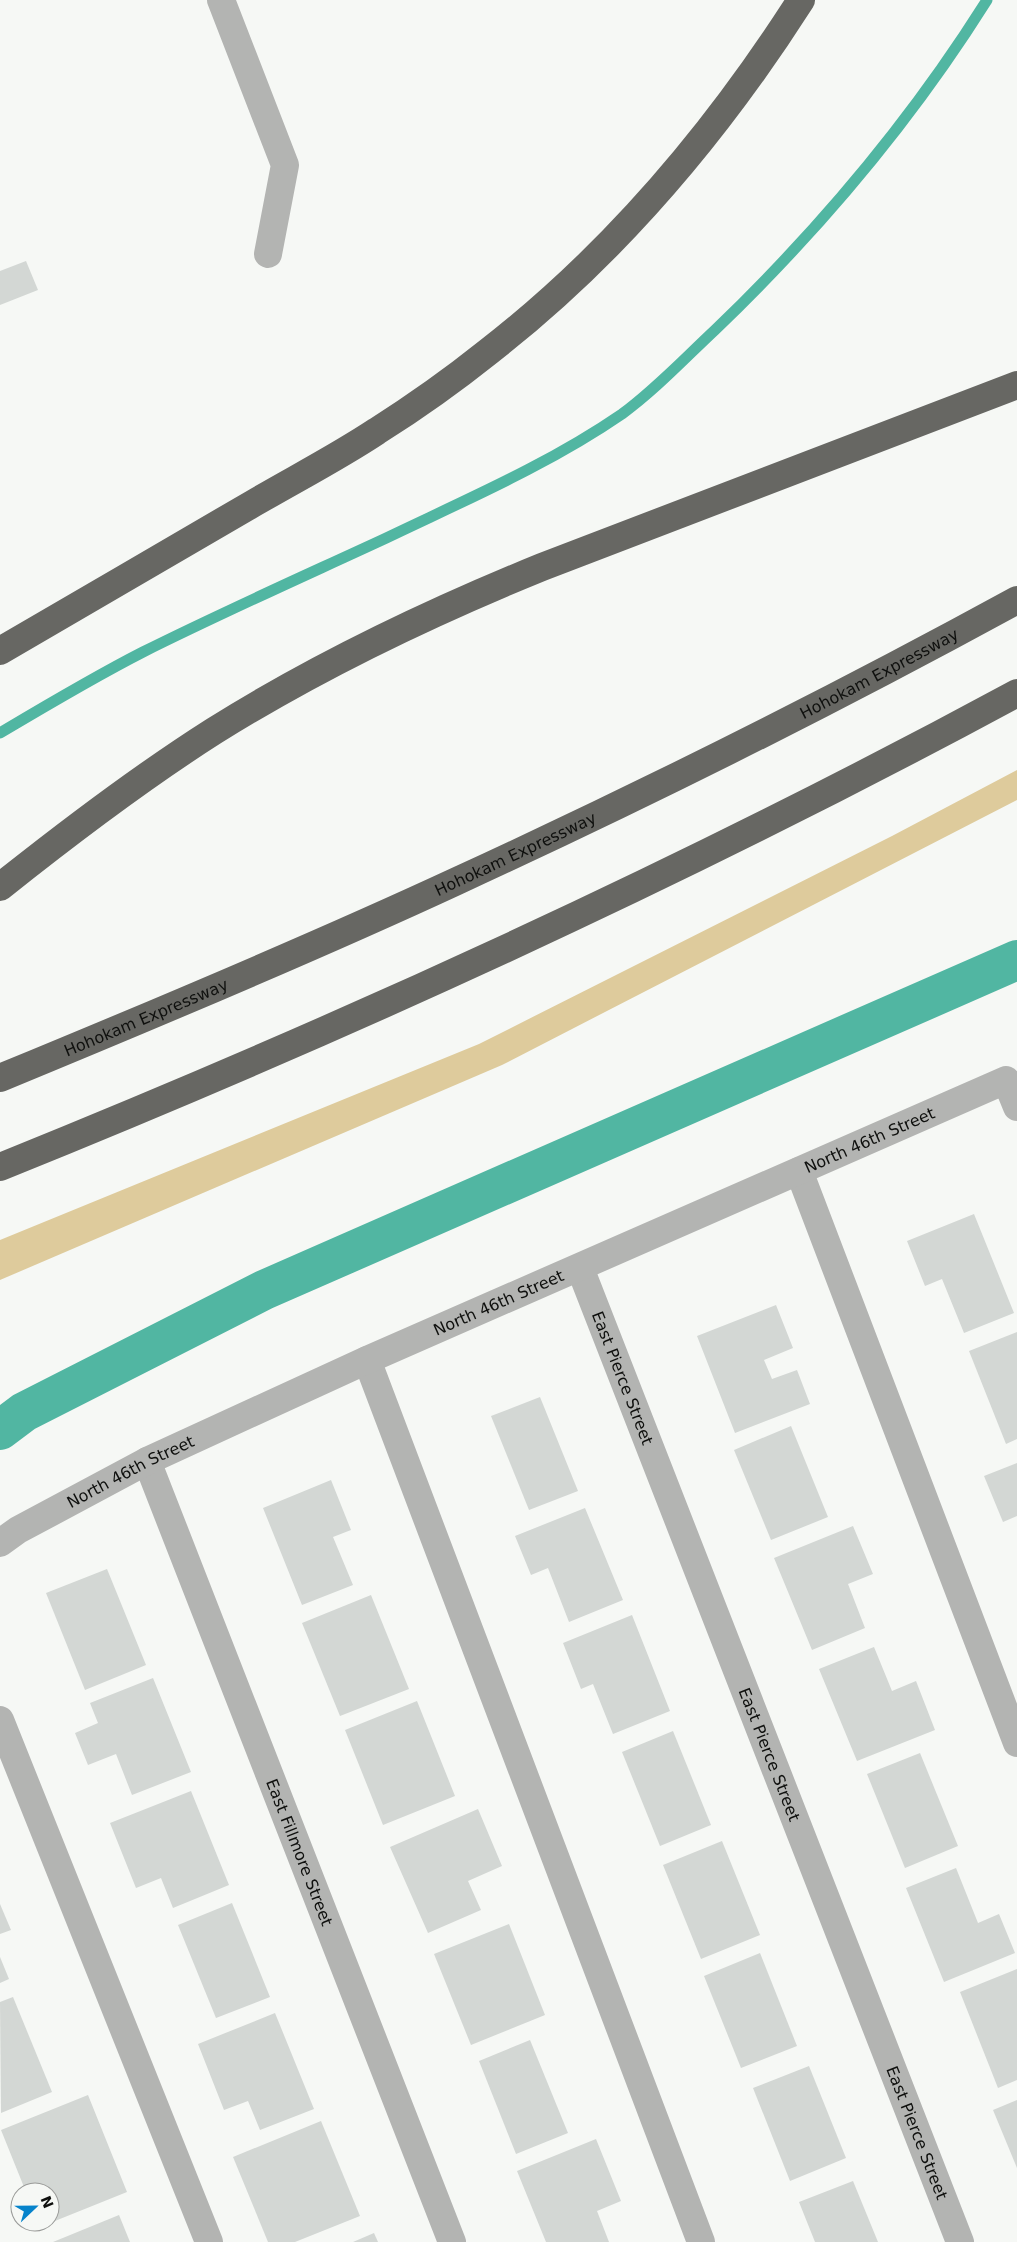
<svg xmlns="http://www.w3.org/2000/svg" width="1017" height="2242" font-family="'DejaVu Sans',sans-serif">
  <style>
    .grass { fill: #decb9c }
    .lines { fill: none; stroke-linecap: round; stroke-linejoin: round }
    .stream { stroke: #51b6a2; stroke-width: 11 }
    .canal { stroke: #51b6a2; stroke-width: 40 }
    .building { fill: #d3d7d4 }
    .minor { stroke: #b3b4b2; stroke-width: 28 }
    .highway { stroke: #676763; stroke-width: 28 }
    .labels { text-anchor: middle; stroke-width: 4; stroke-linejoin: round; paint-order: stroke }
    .street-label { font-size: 16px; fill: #0f100e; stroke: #f6f8f5 }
  </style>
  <rect width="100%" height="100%" fill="#f6f8f5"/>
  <polygon class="grass" points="1017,770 1017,800 502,1065 0,1280 0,1240 479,1044 892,836"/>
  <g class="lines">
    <path class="stream" d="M0,733C47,705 94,677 143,652C221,613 302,577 382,540C463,501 548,465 622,414C655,390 685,358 715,330C818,231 911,121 987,0"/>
    <polyline class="canal" points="0,1430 24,1412 264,1290 1017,960"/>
  </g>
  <g class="building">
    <polygon points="26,261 38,290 0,305 0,271"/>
    <polygon points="974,1214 1014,1313 964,1333 942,1279 925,1286 907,1241"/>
    <polygon points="776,1305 793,1348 764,1360 772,1379 797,1370 810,1404 735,1433 697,1336"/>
    <polygon points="1017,1332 1017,1439 1006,1444 969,1351"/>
    <polygon points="540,1397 578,1491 529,1510 491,1416"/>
    <polygon points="791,1426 828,1517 771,1540 734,1450"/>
    <polygon points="1017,1463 1017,1516 1003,1522 984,1476"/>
    <polygon points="331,1480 351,1530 333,1537 353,1585 302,1605 263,1508"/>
    <polygon points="585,1508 623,1600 569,1622 548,1568 531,1575 515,1536"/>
    <polygon points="853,1526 873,1574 848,1584 865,1628 812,1650 774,1558"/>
    <polygon points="107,1569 146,1665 85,1690 46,1593"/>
    <polygon points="371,1595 409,1689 340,1716 302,1623"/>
    <polygon points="632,1615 670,1711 613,1734 593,1684 581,1689 563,1643"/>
    <polygon points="874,1647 892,1691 916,1681 935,1730 857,1761 819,1669"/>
    <polygon points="153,1678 191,1772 132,1795 116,1754 88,1765 75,1733 98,1723 90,1703"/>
    <polygon points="417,1701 455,1796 383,1825 345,1730"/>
    <polygon points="673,1731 711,1825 660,1846 622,1752"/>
    <polygon points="920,1753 958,1846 905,1868 867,1774"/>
    <polygon points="191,1791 229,1885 173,1908 161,1878 136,1888 110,1823"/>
    <polygon points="478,1809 502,1866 468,1881 481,1910 428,1933 390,1847"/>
    <polygon points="722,1841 760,1935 701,1959 663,1865"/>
    <polygon points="956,1868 978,1923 999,1914 1015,1953 944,1982 906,1888"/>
    <polygon points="232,1903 270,1997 216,2018 178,1925"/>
    <polygon points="0,1904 11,1930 0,1934"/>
    <polygon points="509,1924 545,2015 471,2045 434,1954"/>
    <polygon points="760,1953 797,2046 741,2068 704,1976"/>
    <polygon points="0,1957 9,1979 0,1983"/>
    <polygon points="1017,1969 1017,2080 998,2088 960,1992"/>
    <polygon points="13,1997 52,2092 1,2113 0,2002"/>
    <polygon points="275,2013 314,2109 260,2130 248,2101 224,2110 198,2044"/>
    <polygon points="530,2040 568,2133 516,2154 479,2061"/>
    <polygon points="809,2066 846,2158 790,2181 753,2088"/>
    <polygon points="88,2095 127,2192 40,2227 38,2222 50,2222 50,2192 26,2192 1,2130"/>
    <polygon points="1017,2100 1017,2168 993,2110"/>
    <polygon points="321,2121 360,2216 295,2242 268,2242 233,2157"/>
    <polygon points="596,2139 621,2201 597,2211 609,2242 546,2242 517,2171"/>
    <polygon points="853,2181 878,2242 815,2242 799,2202"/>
    <polygon points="119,2215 130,2242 53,2242"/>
    <polygon points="374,2233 378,2242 353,2242"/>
  </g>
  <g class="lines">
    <g class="minor">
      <polyline points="221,0 285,165 268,254"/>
      <polyline points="799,1171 1017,1743"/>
      <path id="s1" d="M580,1268L960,2242"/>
      <polyline points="367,1360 701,2242"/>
      <path id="s2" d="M147,1461L452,2242"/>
      <path id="s3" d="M0,1543L18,1530L147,1461L367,1360L1006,1080L1017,1107"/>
      <polyline points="0,1720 209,2242"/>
    </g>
    <g class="highway">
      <path d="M0,651C85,602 169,552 254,503C295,479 338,457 377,431C415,407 453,380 488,352C613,255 716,133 801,0"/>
      <path d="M0,887C69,832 140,778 214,731C318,666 429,613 542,567L1017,385"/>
      <path id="s4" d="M0,1078C153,1015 306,951 457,881C646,794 834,700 1017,600"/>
      <path d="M0,1167C347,1027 688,871 1017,693"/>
    </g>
  </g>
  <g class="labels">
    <g class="street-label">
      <text dy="6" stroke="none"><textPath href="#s4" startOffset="968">Hohokam Expressway</textPath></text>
      <text dy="6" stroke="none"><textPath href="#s4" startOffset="562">Hohokam Expressway</textPath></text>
      <text dy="6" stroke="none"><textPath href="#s4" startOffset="158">Hohokam Expressway</textPath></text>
      <text dy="6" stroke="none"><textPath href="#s3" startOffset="959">North 46th Street</textPath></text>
      <text dy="6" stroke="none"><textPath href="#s3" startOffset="554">North 46th Street</textPath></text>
      <text dy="6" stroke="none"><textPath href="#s1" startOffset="118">East Pierce Street</textPath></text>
      <text dy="6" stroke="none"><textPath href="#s3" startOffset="149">North 46th Street</textPath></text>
      <text dy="6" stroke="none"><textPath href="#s1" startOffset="522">East Pierce Street</textPath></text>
      <text dy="6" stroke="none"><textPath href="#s2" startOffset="420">East Fillmore Street</textPath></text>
      <text dy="6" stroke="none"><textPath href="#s1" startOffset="928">East Pierce Street</textPath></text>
    </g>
  </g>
  <g transform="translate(35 2207) rotate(68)"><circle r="24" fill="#f6f8f5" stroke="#9a9b99"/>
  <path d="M0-4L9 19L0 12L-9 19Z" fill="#0683cb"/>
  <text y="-8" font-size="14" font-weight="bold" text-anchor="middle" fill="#0f100e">N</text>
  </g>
</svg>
